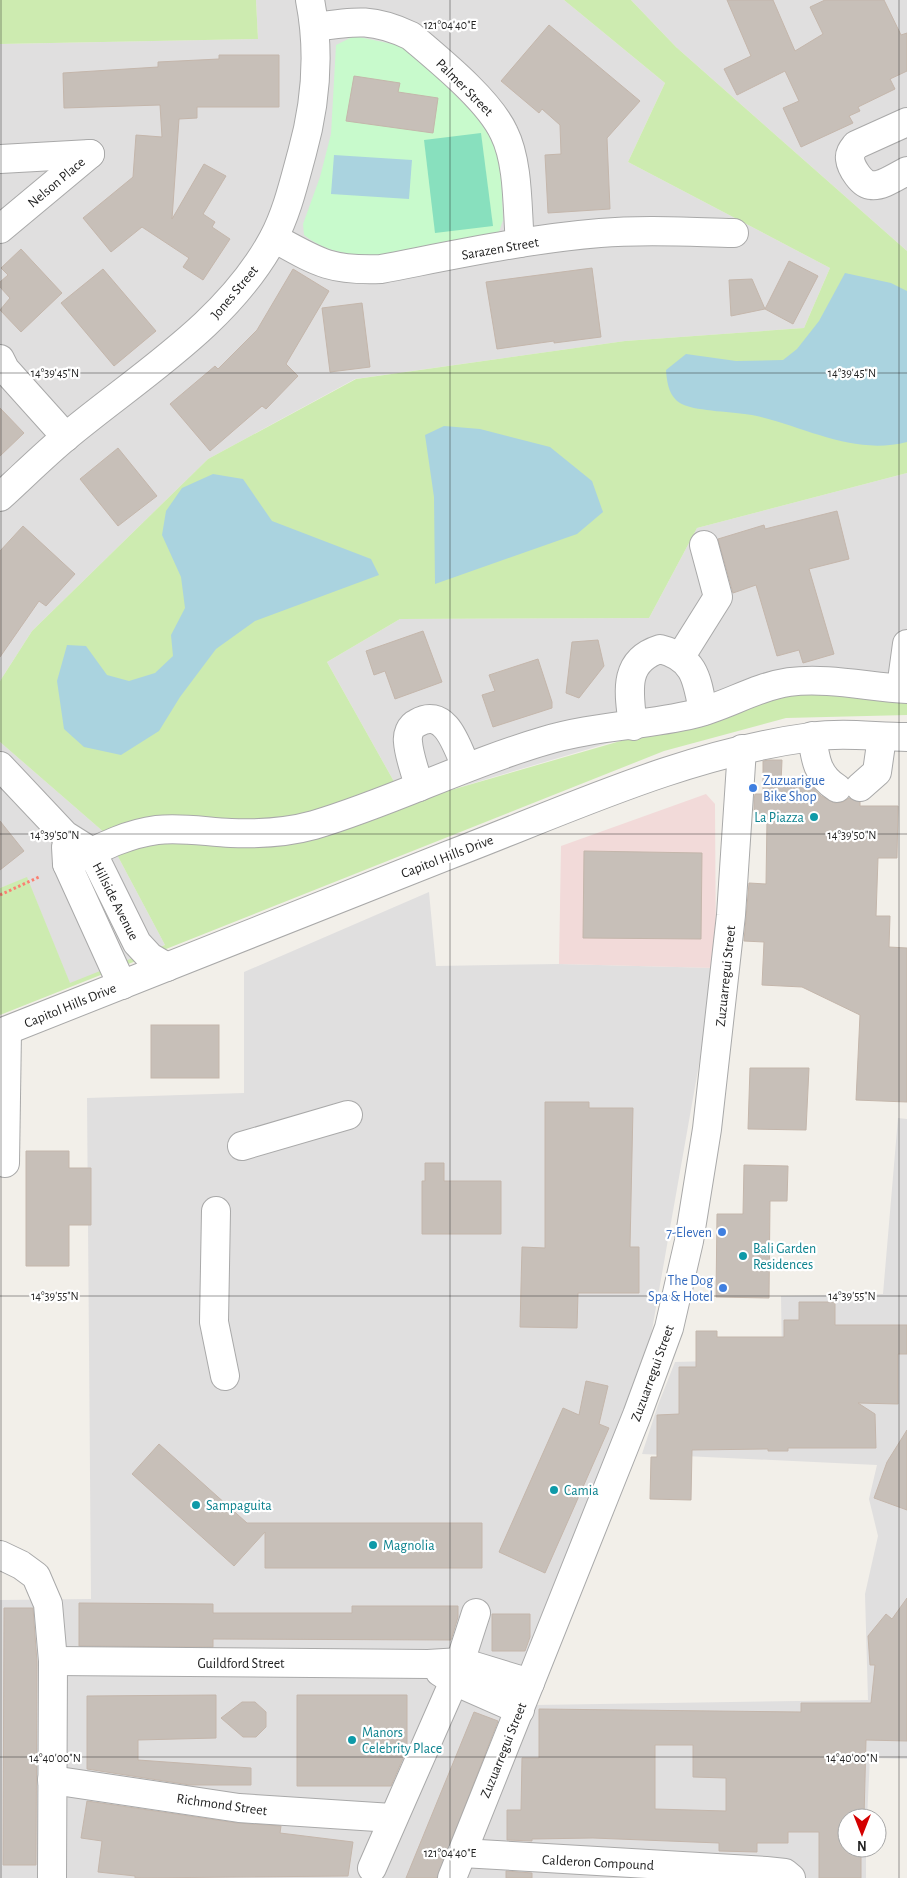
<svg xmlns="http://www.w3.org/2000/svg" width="907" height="1878" font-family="'Alegreya Sans',sans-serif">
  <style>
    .residential { fill: #e0dfdf }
    .commercial { fill: #f2dad9 }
    .grass { fill: #cdebb0 }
    .park { fill: #c8facc }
    .pitch { fill: #88e0be }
    .water { fill: #aad3df }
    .building { fill: #c7bfb8; stroke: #c4b6ab; fill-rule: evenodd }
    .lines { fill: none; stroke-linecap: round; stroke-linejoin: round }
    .minor-casing { stroke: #a9a9a9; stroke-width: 30 }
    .path { stroke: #fa8072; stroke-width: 3; stroke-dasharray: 2.5 2.5; stroke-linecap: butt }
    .minor { stroke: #fff; stroke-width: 28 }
    .ticks { fill: none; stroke: #222; stroke-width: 1; stroke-opacity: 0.45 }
    .shop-dot { fill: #3f7fe0; stroke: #fff; stroke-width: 2 }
    .culture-dot { fill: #0f9aa8; stroke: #fff; stroke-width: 2 }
    .labels { text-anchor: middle; stroke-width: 4.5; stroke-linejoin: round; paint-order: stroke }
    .street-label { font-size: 14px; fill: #222; stroke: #fff }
    .shop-label { font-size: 14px; fill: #366cbe; stroke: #fff; text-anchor: end }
    .culture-label { font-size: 14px; fill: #0d838f; stroke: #fff; text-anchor: start }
    .ticks-label { font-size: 12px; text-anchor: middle; fill: #222; stroke: #fff; stroke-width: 4.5; stroke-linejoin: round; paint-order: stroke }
  </style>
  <rect width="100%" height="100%" fill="#f2efe9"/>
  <g class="residential">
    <polygon points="256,0 564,0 665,83 628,162 830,268 804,328 625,341 355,379 208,459 32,631 0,681 0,44 258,39"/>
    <polygon points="631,0 907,0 907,251 676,47"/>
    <polygon points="907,473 907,695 636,735 406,803 327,662 400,619 649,618 697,528"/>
    <polygon points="0,742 106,834 165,945 70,984 27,878 0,888"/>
    <polygon points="429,892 436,966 559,964 716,968 646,1364 442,1878 0,1878 0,1600 91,1599 87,1098 244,1093 244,972"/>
    <polygon points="898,1118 907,1119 907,1759 870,1758 867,1818 847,1818 847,1848 866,1848 866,1878 464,1878 534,1705 868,1700 865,1594 878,1536 869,1499 877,1465 642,1454 658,1405 675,1362 782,1359 781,1296 883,1294"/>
  </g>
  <polygon class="commercial" points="706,794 715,804 716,968 559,964 561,846"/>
  <g class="grass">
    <polygon points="0,0 256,0 258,39 0,44"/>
    <polygon points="564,0 631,0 676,47 907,251 907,473 697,528 649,618 400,619 327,662 406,803 793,691 907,695 907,715 786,718 664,751 0,1015 0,888 27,877 70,983 165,945 106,834 0,742 0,681 32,631 208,459 356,379 625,341 804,328 830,268 628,162 665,83"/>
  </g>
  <path class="park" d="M354,36L407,47L476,116L493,141L501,171L503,220L498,235C440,246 354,275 304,235L303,224L320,177L331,134L336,45Z"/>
  <polygon class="pitch" points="481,133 493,226 435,233 424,140"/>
  <g class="water">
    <polygon points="334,155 412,160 409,199 331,194"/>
    <path d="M845,273L891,283L907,291V442C852,456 804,426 752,415C734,412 698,411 684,405C669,399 667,383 666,370L686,354L736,361L783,360L797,349L819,321Z"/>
    <polygon points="444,426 480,429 550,447 592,481 603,512 577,534 435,584 434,497 425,435"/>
    <polygon points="213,474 243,479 272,521 371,559 379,575 255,621 216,649 180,697 159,731 121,755 84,747 64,729 57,681 67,645 86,646 107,675 129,681 155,673 173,656 171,635 185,608 181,577 162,535 166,511 182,488"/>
  </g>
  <g class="building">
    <polygon points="727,0 773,0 795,51 823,34 810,7 825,0 884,0 901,35 907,33 907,71 890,79 895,89 858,107 860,111 849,116 853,123 801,147 783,108 799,101 785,71 737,95 724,69 751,56"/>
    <polygon points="549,25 640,101 607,138 610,209 548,213 545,155 561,154 560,125 542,109 539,113 501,81"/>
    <polygon points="219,55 279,55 279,107 197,107 197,118 179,119 172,219 204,164 226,176 203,214 215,222 212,227 230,239 203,280 183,267 189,258 142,227 111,252 83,218 133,177 136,135 162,137 160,105 64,108 63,73 158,67 158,62 219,59"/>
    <polygon points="354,76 400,83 398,92 438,98 433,133 346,121"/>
    <polygon points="21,249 62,293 21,332 0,310 10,298 0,287 0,282 8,275 1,268"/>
    <polygon points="789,261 818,276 793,324 765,309"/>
    <polygon points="592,268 601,337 554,343 554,341 497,349 486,282"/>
    <polygon points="103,269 156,331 114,366 61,303"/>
    <polygon points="293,269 329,291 286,364 298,376 266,409 262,406 210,451 170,404 215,366 218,369 257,330"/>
    <polygon points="752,279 765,309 731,316 729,280"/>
    <polygon points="362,303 370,367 330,372 322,308"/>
    <polygon points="0,408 24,433 0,456"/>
    <polygon points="118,448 157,496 118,526 80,479"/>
    <polygon points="837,511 849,559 809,569 834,654 803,663 799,650 777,656 756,585 733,593 718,539 764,525 765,529"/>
    <polygon points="23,526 75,574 46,606 39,601 0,657 0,551"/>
    <polygon points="423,631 442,682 395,699 385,671 374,675 366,651"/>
    <polygon points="598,640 604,666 579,698 566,693 572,642"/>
    <polygon points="538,659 552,702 552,708 493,727 482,695 495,691 489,675"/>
    <polygon points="769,760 782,760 781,783 810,784 821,796 835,803 843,802 849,798 860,802 860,806 898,806 897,858 878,858 876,916 890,916 889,947 907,948 907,1102 856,1100 860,1015 802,987 762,985 764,942 744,941 749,883 766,884 767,818 754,818 754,800 755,794 763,794 763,761"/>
    <polygon points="0,821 24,851 0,870"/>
    <polygon points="584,851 702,853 701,939 583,938"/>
    <rect x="151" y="1025" width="68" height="53"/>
    <polygon points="750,1068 809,1068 806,1130 748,1129"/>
    <polygon points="545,1102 589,1102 589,1108 633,1108 630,1247 639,1247 639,1293 578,1293 577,1328 520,1327 522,1247 545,1248"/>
    <polygon points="26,1151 69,1151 69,1168 91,1168 91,1225 69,1225 69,1266 26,1266"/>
    <polygon points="425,1163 444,1163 444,1181 501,1181 501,1234 422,1234 422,1181 425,1181"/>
    <polygon points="744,1165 788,1166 787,1201 770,1201 769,1298 716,1297 717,1214 743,1214"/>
    <polygon points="799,1302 835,1302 835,1325 907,1325 907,1354 898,1354 898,1404 858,1403 875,1414 876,1448 788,1448 788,1451 768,1451 768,1449 692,1450 691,1500 650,1499 651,1457 657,1457 657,1415 679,1414 679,1367 696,1367 696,1331 717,1331 717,1337 784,1337 784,1320 799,1320"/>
    <polygon points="586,1381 608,1386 599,1424 609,1428 545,1573 499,1552 563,1408 579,1415"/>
    <polygon points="907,1430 907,1510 874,1498 887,1462"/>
    <polygon points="159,1444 247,1523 482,1523 482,1568 265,1568 265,1532 234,1566 132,1474"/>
    <path d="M907,1598V1741L866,1740L864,1818H847V1848H861V1878H819V1832H788V1843H757V1852L719,1851V1843L593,1838L532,1839V1841L507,1840V1810H521L522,1758H539V1709L801,1712V1703H871L875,1665H870L868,1636L886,1614L892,1619ZM655,1745H693V1777L726,1778V1811L655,1809Z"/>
    <polygon points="79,1603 213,1604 213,1613 352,1613 352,1606 458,1606 458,1617 451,1640 213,1639 213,1647 79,1646"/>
    <polygon points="4,1608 33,1608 37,1662 36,1865 3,1865"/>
    <polygon points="492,1614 530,1614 530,1637 525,1651 492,1651"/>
    <polygon points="216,1695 216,1738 138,1740 138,1760 251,1768 251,1785 190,1785 87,1769 87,1696"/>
    <polygon points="297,1695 407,1695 407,1749 391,1786 297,1786"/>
    <polygon points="242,1702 255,1702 266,1712 266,1727 256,1737 243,1737 221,1718"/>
    <polygon points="474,1712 498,1721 437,1878 406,1878"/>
    <polygon points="87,1801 237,1823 281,1826 280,1833 353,1842 348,1876 135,1878 135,1876 98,1872 102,1841 81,1838"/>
    <polygon points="506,1871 532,1873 532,1878 506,1878"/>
  </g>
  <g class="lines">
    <defs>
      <g id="minor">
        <path d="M315,27C356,21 373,18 411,36C439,60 489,100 504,133C519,163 517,210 520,243"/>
        <path d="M907,122L856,145C853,149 849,153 850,159C851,168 862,185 871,185C881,187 897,176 907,171"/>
        <polyline points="0,159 90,154"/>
        <polyline points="0,229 90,154"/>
        <path d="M274,238C317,262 330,271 381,269C454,255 527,239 600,233C645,229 690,232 734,233"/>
        <polyline points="0,359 5,369 66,437"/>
        <path d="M0,497C22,477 44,455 67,436C139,376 227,324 273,239C287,213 294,182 302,153C316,103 320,51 310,0"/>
        <polyline points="681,656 718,597 704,545"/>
        <polyline points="901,688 907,644"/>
        <path d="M633,726C629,693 622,661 660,649C695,658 697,679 703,711"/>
        <path d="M812,736C815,758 817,776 837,788"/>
        <polyline points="0,766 65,835 92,852 137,943 150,957 167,967"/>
        <path d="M419,787C416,773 409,757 408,742C407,735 410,726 417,723C446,706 457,747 466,767"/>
        <polyline points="860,787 877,772 882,737"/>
        <polyline points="66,847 67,864 122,985"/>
        <path d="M67,864C96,850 125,834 157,830C181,827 207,832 231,833C257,834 289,832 314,825C392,802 465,764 544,741C593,726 644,726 694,714C726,706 756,687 789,682C827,677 869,687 907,689"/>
        <path d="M0,1033C150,974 299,913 449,855C567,810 684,754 811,737C843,732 875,737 907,737"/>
        <polyline points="242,1146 348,1115"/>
        <polyline points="5,1163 7,1031"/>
        <polyline points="216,1211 214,1322 225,1376"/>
        <polyline points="0,1555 21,1565 36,1576 48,1604 53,1661 52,1878"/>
        <polyline points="53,1661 428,1664 461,1662 530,1683"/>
        <polyline points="440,1672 454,1681 520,1710"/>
        <polyline points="52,1780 239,1808 392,1818"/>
        <polyline points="462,1853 766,1871 785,1873 791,1878"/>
        <polyline points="372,1868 454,1681 476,1613"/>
        <polyline points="452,1878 637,1415 669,1328 689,1241 707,1129 731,915 742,749"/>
      </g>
    </defs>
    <use href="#minor" class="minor-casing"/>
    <polyline class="path" points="0,895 39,877"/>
    <use href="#minor" class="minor"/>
  </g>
  <path class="ticks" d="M1,0V1878M450,0V1878M899,0V1878M0,373H907M0,834H907M0,1296H907M0,1757H907"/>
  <g class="shop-dot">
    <circle cx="753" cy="788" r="5"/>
    <circle cx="722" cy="1232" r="5"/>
    <circle cx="723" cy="1288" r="5"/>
  </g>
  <g class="culture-dot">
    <circle cx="814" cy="817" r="5"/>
    <circle cx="743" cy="1256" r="5"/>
    <circle cx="554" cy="1490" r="5"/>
    <circle cx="196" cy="1505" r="5"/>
    <circle cx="373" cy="1545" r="5"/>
    <circle cx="352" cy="1740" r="5"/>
  </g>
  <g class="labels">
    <g class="street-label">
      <text transform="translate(465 87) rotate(45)" y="5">Palmer Street</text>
      <text transform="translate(56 182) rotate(-40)" y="5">Nelson Place</text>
      <text transform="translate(500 248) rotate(-10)" y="5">Sarazen Street</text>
      <text transform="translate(234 292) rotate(-50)" y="5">Jones Street</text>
      <text transform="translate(447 856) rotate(-21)" y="5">Capitol Hills Drive</text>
      <text transform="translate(116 901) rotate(63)" y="5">Hillside Avenue</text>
      <text transform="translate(725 976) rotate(-84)" y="5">Zuzuarregui Street</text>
      <text transform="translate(70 1005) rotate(-22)" y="5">Capitol Hills Drive</text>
      <text transform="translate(652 1373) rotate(-70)" y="5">Zuzuarregui Street</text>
      <text x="241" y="1668">Guildford Street</text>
      <text transform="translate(503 1750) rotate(-68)" y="5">Zuzuarregui Street</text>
      <text transform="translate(222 1804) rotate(8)" y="5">Richmond Street</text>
      <text transform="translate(598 1862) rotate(3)" y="5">Calderon Compound</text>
    </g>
    <g class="shop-label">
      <text x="763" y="785" text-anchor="start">Zuzuarigue<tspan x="763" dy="16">Bike Shop</tspan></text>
      <text x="712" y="1237">7-Eleven</text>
      <text x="713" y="1285">The Dog<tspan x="713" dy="16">Spa &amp; Hotel</tspan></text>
    </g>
    <g class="culture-label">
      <text x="804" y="822" text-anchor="end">La Piazza</text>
      <text x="753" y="1253">Bali Garden<tspan x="753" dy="16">Residences</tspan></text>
      <text x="564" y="1495">Camia</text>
      <text x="206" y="1510">Sampaguita</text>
      <text x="383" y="1550">Magnolia</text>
      <text x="362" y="1737">Manors<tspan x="362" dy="16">Celebrity Place</tspan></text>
    </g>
  </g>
  <g class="ticks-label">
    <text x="450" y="29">121°04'40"E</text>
    <text x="852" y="377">14°39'45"N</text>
    <text x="55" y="377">14°39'45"N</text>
    <text x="852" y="839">14°39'50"N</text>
    <text x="55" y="839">14°39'50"N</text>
    <text x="852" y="1300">14°39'55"N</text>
    <text x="55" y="1300">14°39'55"N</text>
    <text x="55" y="1762">14°40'00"N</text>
    <text x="852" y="1762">14°40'00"N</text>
    <text x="450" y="1857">121°04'40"E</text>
  </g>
  <g transform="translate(862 1833) rotate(180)"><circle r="24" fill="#ffffff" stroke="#a7a7a7"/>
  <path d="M0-4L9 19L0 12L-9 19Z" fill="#d40000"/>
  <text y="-8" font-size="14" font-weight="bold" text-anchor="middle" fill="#222222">N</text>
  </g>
</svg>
